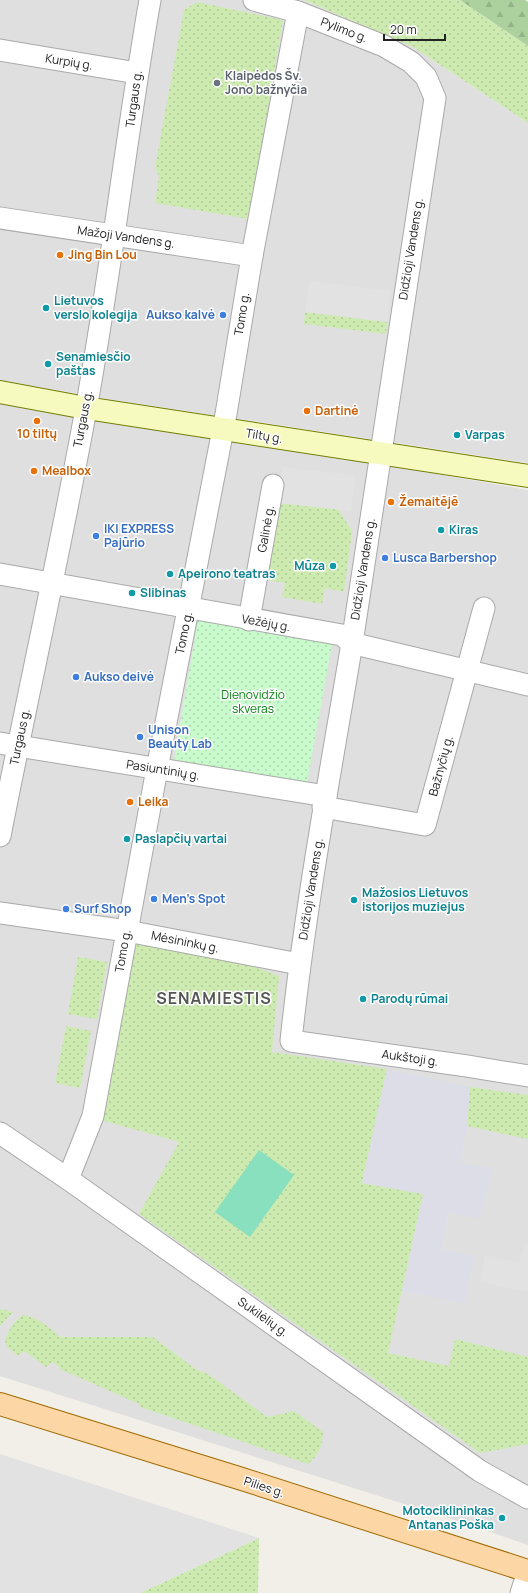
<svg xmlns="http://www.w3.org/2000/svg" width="528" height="1593" font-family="Manrope,sans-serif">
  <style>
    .residential { fill: #e0dfdf }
    .grass { fill: url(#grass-dots) }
    .forest { fill: url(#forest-firs) }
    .park { fill: url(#park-dots) }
    .pitch { fill: #88e0be }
    .parking { fill: #e2e2e2 }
    .plaza { fill: #dddde8 }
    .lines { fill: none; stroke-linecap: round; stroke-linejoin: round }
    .street-casing { stroke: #a9a9a9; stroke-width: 23 }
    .secondary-casing { stroke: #707d05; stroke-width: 24 }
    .primary-casing { stroke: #a06b00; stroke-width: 24 }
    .street { stroke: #fff; stroke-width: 21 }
    .secondary { stroke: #f7fabf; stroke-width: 22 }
    .primary { stroke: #fcd6a4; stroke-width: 22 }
    .worship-dot { fill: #6b7280; stroke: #fff; stroke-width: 1.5 }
    .food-dot { fill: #e8710a; stroke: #fff; stroke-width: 1.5 }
    .culture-dot { fill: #0f9aa8; stroke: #fff; stroke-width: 1.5 }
    .shop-dot { fill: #3f7fe0; stroke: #fff; stroke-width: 1.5 }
    .labels { text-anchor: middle; stroke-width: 3; stroke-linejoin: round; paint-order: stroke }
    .street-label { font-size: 12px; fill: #222; stroke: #fff }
    .worship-label { font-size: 12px; font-weight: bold; fill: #5b616d; stroke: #fff; text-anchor: start }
    .food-label { font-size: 12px; font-weight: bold; fill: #c56008; stroke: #fff; text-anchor: start }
    .culture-label { font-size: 12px; font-weight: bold; fill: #0d838f; stroke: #fff; text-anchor: start }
    .shop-label { font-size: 12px; font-weight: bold; fill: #366cbe; stroke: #fff; text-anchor: start }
    .park-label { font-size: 12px; fill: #0c8416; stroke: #fff }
    .district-label { font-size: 16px; font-weight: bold; letter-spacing: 1px; fill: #555; stroke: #fff }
  </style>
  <defs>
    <pattern id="grass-dots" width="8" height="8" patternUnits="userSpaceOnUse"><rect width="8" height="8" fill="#cdebb0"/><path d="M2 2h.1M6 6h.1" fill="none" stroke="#b0c997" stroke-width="1.8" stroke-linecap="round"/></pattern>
    <pattern id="forest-firs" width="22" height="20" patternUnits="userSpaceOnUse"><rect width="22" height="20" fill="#add19e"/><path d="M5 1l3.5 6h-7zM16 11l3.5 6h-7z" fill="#95b388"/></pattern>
    <pattern id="park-dots" width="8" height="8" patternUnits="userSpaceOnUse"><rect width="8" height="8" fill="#c8facc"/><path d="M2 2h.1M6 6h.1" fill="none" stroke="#acd6af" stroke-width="1.8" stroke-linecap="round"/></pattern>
  </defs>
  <rect width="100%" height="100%" fill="#f2efe9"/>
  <g class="residential">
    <polygon points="0,0 304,0 413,47 528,123 528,463 114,400 0,380"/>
    <polygon points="0,398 528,490 528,1545 458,1521 0,1376"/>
  </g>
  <g class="grass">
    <polygon points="304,0 460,0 528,46 528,123 413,47"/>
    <polygon points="197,2 283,20 249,219 155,203 159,176 155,167 184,10"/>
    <polygon points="305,312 387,322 386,334 304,324"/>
    <polygon points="278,503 338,509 352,531 344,592 325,588 322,604 282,597 285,583 262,579"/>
    <polygon points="136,943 241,961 279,976 272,1052 387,1069 362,1183 423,1194 388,1353 449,1366 455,1339 528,1357 528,1444 480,1453 139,1214 179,1142 101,1120"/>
    <polygon points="78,957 107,962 97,1019 68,1014"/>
    <polygon points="66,1026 91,1031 80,1088 55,1083"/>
    <polygon points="470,1087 528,1095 528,1139 467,1126"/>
    <polygon points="0,1309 13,1312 0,1326"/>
    <path d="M22,1315C38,1317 49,1327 60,1337H153L197,1370L208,1374L267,1417L294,1411L323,1432C322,1446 319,1455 308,1464L140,1407L139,1404L62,1370L53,1362L46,1367L24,1351L18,1356L7,1347L5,1340L12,1325Z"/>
    <polygon points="259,1538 258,1593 140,1593"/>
  </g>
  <polygon class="forest" points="460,0 525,0 528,2 528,46"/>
  <polygon class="park" points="198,619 332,644 307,783 174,761"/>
  <polygon class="pitch" points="259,1150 294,1175 250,1237 215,1212"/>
  <g class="parking">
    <polygon points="309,281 391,291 387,322 305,312"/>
    <polygon points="282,467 355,475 351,511 278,503"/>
    <polygon points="524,1244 528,1244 528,1292 480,1282 485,1255 519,1262"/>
    <polygon points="0,1454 259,1538 140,1593 0,1593"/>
  </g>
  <polygon class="plaza" points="387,1069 470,1087 467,1126 460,1163 492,1168 480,1219 448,1213 441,1249 474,1256 464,1304 403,1291 423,1194 362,1183"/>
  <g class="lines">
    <defs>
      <g id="street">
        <path d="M254,0L298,12L384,46L411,62L426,77L435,98C406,279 380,461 352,643C330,775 305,907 291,1041L467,1066L528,1076"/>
        <polyline points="0,50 137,73"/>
        <polyline points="0,218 252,256"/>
        <polyline points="0,574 342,635 351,643 528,685"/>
        <polyline points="249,620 273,485"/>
        <polyline points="0,743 326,796"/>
        <polyline points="323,807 425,825 484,608"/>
        <path d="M0,836C28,693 60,552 86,409C111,273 126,136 150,0"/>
        <polyline points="0,913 127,931 299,964"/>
        <polyline points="0,1133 68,1179 480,1471 528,1498"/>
        <polyline points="68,1179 93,1116 157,769 226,414 252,256 298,12"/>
        <polyline points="521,1593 528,1572"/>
      </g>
      <polyline id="secondary" points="0,392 86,408 528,476"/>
      <polyline id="primary" points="0,1404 242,1479 528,1571"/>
    </defs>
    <use href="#street" class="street-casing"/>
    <use href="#secondary" class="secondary-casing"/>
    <use href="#primary" class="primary-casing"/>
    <use href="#street" class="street"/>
    <use href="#secondary" class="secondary"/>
    <use href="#primary" class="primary"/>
  </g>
  <circle class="worship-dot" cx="217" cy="83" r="4"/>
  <g class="food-dot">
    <circle cx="60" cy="255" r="4"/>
    <circle cx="307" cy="411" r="4"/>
    <circle cx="37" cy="421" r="4"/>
    <circle cx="34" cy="471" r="4"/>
    <circle cx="391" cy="502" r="4"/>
    <circle cx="130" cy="802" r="4"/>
  </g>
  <g class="culture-dot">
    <circle cx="46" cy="308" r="4"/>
    <circle cx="48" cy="364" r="4"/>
    <circle cx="457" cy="435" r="4"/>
    <circle cx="441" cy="530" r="4"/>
    <circle cx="333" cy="566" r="4"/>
    <circle cx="170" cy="574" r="4"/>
    <circle cx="132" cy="593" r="4"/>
    <circle cx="127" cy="839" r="4"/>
    <circle cx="354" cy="900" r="4"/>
    <circle cx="363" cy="999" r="4"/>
    <circle cx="502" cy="1518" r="4"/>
  </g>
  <g class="shop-dot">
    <circle cx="223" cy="315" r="4"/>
    <circle cx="96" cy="536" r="4"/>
    <circle cx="385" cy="558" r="4"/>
    <circle cx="76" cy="677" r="4"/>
    <circle cx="140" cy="737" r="4"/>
    <circle cx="154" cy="899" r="4"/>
    <circle cx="66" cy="909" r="4"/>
  </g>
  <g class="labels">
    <g class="street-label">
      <text transform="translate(344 30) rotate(21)" y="4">Pylimo g.</text>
      <text transform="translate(69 62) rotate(9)" y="4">Kurpių g.</text>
      <text transform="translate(134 99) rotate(-82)" y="4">Turgaus g.</text>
      <text transform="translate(126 237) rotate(8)" y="4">Mažoji Vandens g.</text>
      <text transform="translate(411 249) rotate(-81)" y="4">Didžioji Vandens g.</text>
      <text transform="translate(242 314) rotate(-81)" y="4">Tomo g.</text>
      <text transform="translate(83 419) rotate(-79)" y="4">Turgaus g.</text>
      <text transform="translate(264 436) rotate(9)" y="4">Tiltų g.</text>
      <text transform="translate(266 529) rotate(-80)" y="4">Galinė g.</text>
      <text transform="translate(363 569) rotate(-81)" y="4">Didžioji Vandens g.</text>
      <text transform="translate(266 623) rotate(10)" y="4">Vežėjų g.</text>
      <text transform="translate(184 633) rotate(-78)" y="4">Tomo g.</text>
      <text transform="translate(20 737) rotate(-78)" y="4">Turgaus g.</text>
      <text transform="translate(441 766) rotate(-75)" y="4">Bažnyčių g.</text>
      <text transform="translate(163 770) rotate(9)" y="4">Pasiuntinių g.</text>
      <text transform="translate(311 889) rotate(-81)" y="4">Didžioji Vandens g.</text>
      <text transform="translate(185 942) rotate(11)" y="4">Mėsininkų g.</text>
      <text transform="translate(123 951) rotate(-80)" y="4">Tomo g.</text>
      <text transform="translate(410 1058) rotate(8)" y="4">Aukštoji g.</text>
      <text transform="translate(263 1317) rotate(35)" y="4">Sukilėlių g.</text>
      <text transform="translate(264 1487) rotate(18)" y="4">Pilies g.</text>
    </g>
    <g class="worship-label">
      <text x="225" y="80">Klaipėdos Šv.<tspan x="225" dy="14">Jono bažnyčia</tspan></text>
    </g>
    <g class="food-label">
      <text x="68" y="259">Jing Bin Lou</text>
      <text x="315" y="415">Dartinė</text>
      <text x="37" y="438" text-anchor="middle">10 tiltų</text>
      <text x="42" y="475">Mealbox</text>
      <text x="399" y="506">Žemaitējē</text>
      <text x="138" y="806">Leika</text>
    </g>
    <g class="culture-label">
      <text x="54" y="305">Lietuvos<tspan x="54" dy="14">verslo kolegija</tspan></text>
      <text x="56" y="361">Senamiesčio<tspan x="56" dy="14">paštas</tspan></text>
      <text x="465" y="439">Varpas</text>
      <text x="449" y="534">Kiras</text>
      <text x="325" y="570" text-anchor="end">Mūza</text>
      <text x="178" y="578">Apeirono teatras</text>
      <text x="140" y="597">Slibinas</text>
      <text x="135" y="843">Paslapčių vartai</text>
      <text x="362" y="897">Mažosios Lietuvos<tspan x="362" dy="14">istorijos muziejus</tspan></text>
      <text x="371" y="1003">Parodų rūmai</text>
      <text x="494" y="1515" text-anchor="end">Motociklininkas<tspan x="494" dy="14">Antanas Poška</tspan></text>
    </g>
    <g class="shop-label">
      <text x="215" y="319" text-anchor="end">Aukso kalvė</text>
      <text x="104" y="533">IKI EXPRESS<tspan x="104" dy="14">Pajūrio</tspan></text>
      <text x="393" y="562">Lusca Barbershop</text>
      <text x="84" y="681">Aukso deivė</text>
      <text x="148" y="734">Unison<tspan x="148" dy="14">Beauty Lab</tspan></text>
      <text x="162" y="903">Men's Spot</text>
      <text x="74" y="913">Surf Shop</text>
    </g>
    <g class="park-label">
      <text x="253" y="699">Dienovidžio<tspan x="253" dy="14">skveras</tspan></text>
    </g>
    <g class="district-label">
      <text x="214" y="1004">SENAMIESTIS</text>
    </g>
  </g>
  <path d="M384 34v6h61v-6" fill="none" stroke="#222222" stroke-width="2"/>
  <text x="390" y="34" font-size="12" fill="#222222" stroke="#ffffff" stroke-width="3" paint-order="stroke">20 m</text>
</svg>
